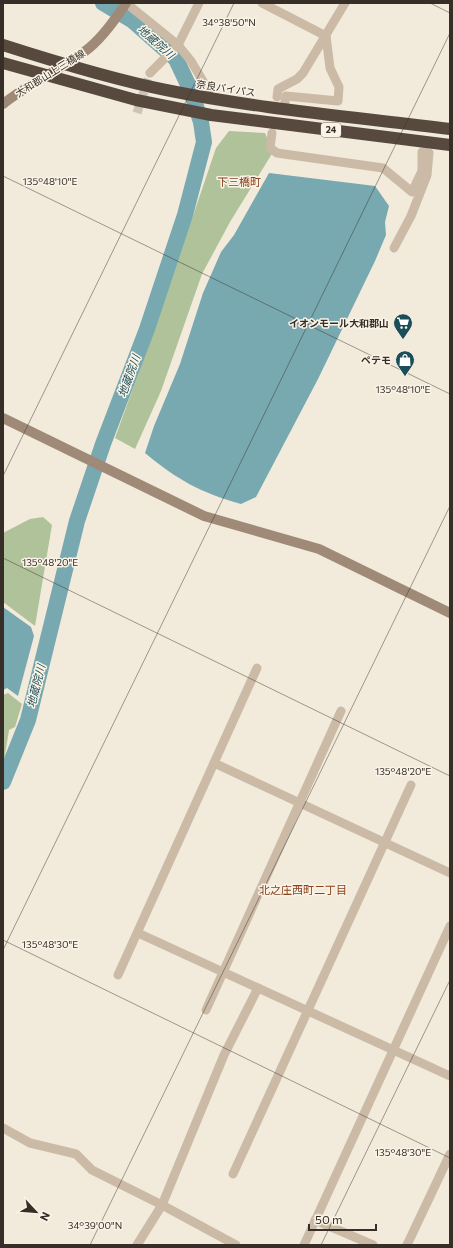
<svg xmlns="http://www.w3.org/2000/svg" width="453" height="1248" font-family="Commissioner,'Noto Sans JP',sans-serif">
  <style>
    .green { fill: #b0c29a }
    .water { fill: #78a8b0 }
    .lines { fill: none; stroke-linecap: round; stroke-linejoin: round }
    .stream { stroke: #78a8b0; stroke-width: 2.5 }
    .river { stroke: #78a8b0; stroke-width: 16 }
    .street-tunnel { stroke: #cdc4b6; stroke-width: 9; stroke-dasharray: 9 4.5; stroke-linecap: butt }
    .street { stroke: #cbbba6; stroke-width: 9 }
    .secondary { stroke: #9f8a77; stroke-width: 10 }
    .highway { stroke: #58493e; stroke-width: 12 }
    .ticks { fill: none; stroke: #372e27; stroke-width: 1; stroke-opacity: 0.45 }
    .labels { text-anchor: middle; stroke-width: 3; stroke-linejoin: round; paint-order: stroke }
    .shield { fill: #faf3e7; stroke: #726961; stroke-width: 1 }
    .shield-label { font-size: 9px; font-weight: bold; fill: #372e27 }
    .street-label { font-size: 10px; fill: #372e27; stroke: #faf3e7 }
    .poi-label { font-size: 10px; font-weight: bold; fill: #372e27; stroke: #faf3e7; text-anchor: end }
    .water-label { font-size: 11px; font-style: italic; fill: #1b4e59; stroke: #faf3e7 }
    .neighbourhood-label { font-size: 11px; fill: #88431d; stroke: #faf3e7 }
    .ticks-label { font-size: 10px; text-anchor: middle; fill: #372e27; stroke: #faf3e7; stroke-width: 3; stroke-linejoin: round; paint-order: stroke }
  </style>
  <rect width="100%" height="100%" fill="#f2eada"/>
  <g class="green">
    <polygon points="229,131 265,133 273,152 230,222 202,274 161,391 135,449 115,438 158,319 216,148"/>
    <polygon points="43,517 52,525 35,626 3,602 3,533 30,519"/>
    <polygon points="8,693 22,704 15,727 9,730 4,761 3,695"/>
  </g>
  <g class="water">
    <path d="M269,173L375,186L389,206L385,222L386,235L375,261L318,379L256,497L241,504C199,492 178,480 145,453L154,426L180,364L203,293L221,252L234,235Z"/>
    <polygon points="3,607 31,627 34,636 18,696 7,688 3,690"/>
  </g>
  <g class="lines">
    <polyline class="stream" points="3,774 6,775"/>
    <polyline class="river" points="3,782 28,720 77,521 103,444 147,329 185,215 204,142 201,122 191,91 176,59 133,21 103,3"/>
    <polyline class="street-tunnel" points="137,113 150,73"/>
    <g class="street">
      <polyline points="126,3 178,45 191,61 213,98"/>
      <polyline points="262,3 326,36"/>
      <polyline points="150,73 178,45 199,3"/>
      <polyline points="277,97 278,89 297,79 303,73 345,3"/>
      <polyline points="284,108 286,96 338,101 339,87 330,68 326,36"/>
      <polyline points="272,133 270,148 277,153 383,168 412,192 422,171 422,152 429,153 427,175 411,216 394,248"/>
      <polyline points="214,763 450,873"/>
      <polyline points="138,933 450,1076"/>
      <polyline points="118,975 257,668"/>
      <polyline points="206,1010 341,711"/>
      <polyline points="3,1128 30,1143 76,1154 92,1170 162,1205 224,1055 258,988"/>
      <polyline points="233,1174 411,785"/>
      <polyline points="315,1220 373,1245"/>
      <polyline points="137,1245 162,1205 236,1245"/>
      <polyline points="304,1245 450,926"/>
      <polyline points="407,1245 450,1154"/>
    </g>
    <g class="secondary">
      <path d="M3,104C28,84 58,71 84,52C101,40 115,20 126,3"/>
      <polyline points="3,418 204,516 319,549 450,613"/>
    </g>
    <g class="highway">
      <path d="M3,45C56,62 111,79 166,90C259,109 355,117 450,129"/>
      <polyline points="3,63 136,100 211,115 450,145"/>
    </g>
  </g>
  <path class="ticks" d="M430,3L450,13M3,176L450,394M3,476L234,3M3,558L450,776M3,940L450,1158M3,950L450,33M90,1245L450,506M321,1245L450,980"/>
  <defs>
    <symbol id="supermarket-pin" viewBox="-11 -11 22 30"><path d="M0 17L-7.5 6A9.5 9.5 0 1 1 7.5 6Z" fill="#1b4e59" stroke="#faf3e7"/><path d="M-6-5.5h2.5l.6 2H6L4.5 2H-2.5L-4.4-4H-6ZM-1.5 3.2a1.3 1.3 0 1 0 .1 0ZM3 3.2a1.3 1.3 0 1 0 .1 0Z" fill="#fff"/></symbol>
    <symbol id="shop-pin" viewBox="-11 -11 22 30"><path d="M0 17L-7.5 6A9.5 9.5 0 1 1 7.5 6Z" fill="#1b4e59" stroke="#faf3e7"/><path d="M-5-2.5h2.3a2.7 3.5 0 0 1 5.4 0H5L5.5 6h-11ZM-1.5-2.5h3a1.5 2.3 0 0 0-3 0Z" fill="#fff"/></symbol>
  </defs>
  <g fill-rule="evenodd">
    <use href="#supermarket-pin" x="392" y="312" width="22" height="30"/>
    <use href="#shop-pin" x="394" y="349" width="22" height="30"/>
  </g>
  <g class="labels">
    <rect class="shield" x="321" y="123" width="20" height="14" rx="3"/>
    <g class="shield-label">
      <text x="331" y="133">24</text>
    </g>
    <g class="street-label">
      <text transform="translate(50 73) rotate(-32)" y="4">大和郡山上三橋線</text>
      <text transform="translate(226 88) rotate(9)" y="4">奈良バイパス</text>
    </g>
    <g class="poi-label">
      <text x="389" y="327">イオンモール大和郡山</text>
      <text x="391" y="364">ペテモ</text>
    </g>
    <g class="water-label">
      <text transform="translate(156 42) rotate(41)" y="4">地蔵院川</text>
      <text transform="translate(129 376) rotate(-70)" y="4">地蔵院川</text>
      <text transform="translate(36 686) rotate(-76)" y="4">地蔵院川</text>
    </g>
    <g class="neighbourhood-label">
      <text x="239" y="186">下三橋町</text>
      <text x="303" y="894">北之庄西町二丁目</text>
    </g>
  </g>
  <g class="ticks-label">
    <text x="229" y="26">34°38'50"N</text>
    <text x="50" y="185">135°48'10"E</text>
    <text x="403" y="393">135°48'10"E</text>
    <text x="50" y="566">135°48'20"E</text>
    <text x="403" y="775">135°48'20"E</text>
    <text x="50" y="948">135°48'30"E</text>
    <text x="403" y="1156">135°48'30"E</text>
    <text x="95" y="1229">34°39'00"N</text>
  </g>
  <rect width="453" height="1248" fill="none" stroke="#372e27" stroke-width="8"/>
  <g transform="translate(36 1212) rotate(116)" stroke="#faf3e7" stroke-width="3" paint-order="stroke">
  <path d="M0-3L7 15L0 10L-7 15Z" fill="#372e27"/>
  <text y="-6" font-size="11" font-weight="bold" text-anchor="middle" fill="#372e27">N</text>
  </g>
  <path d="M309 1224v6h67v-6" fill="none" stroke="#372e27" stroke-width="2"/>
  <text x="315" y="1224" font-size="12" fill="#372e27" stroke="#faf3e7" stroke-width="3" paint-order="stroke">50 m</text>
</svg>
